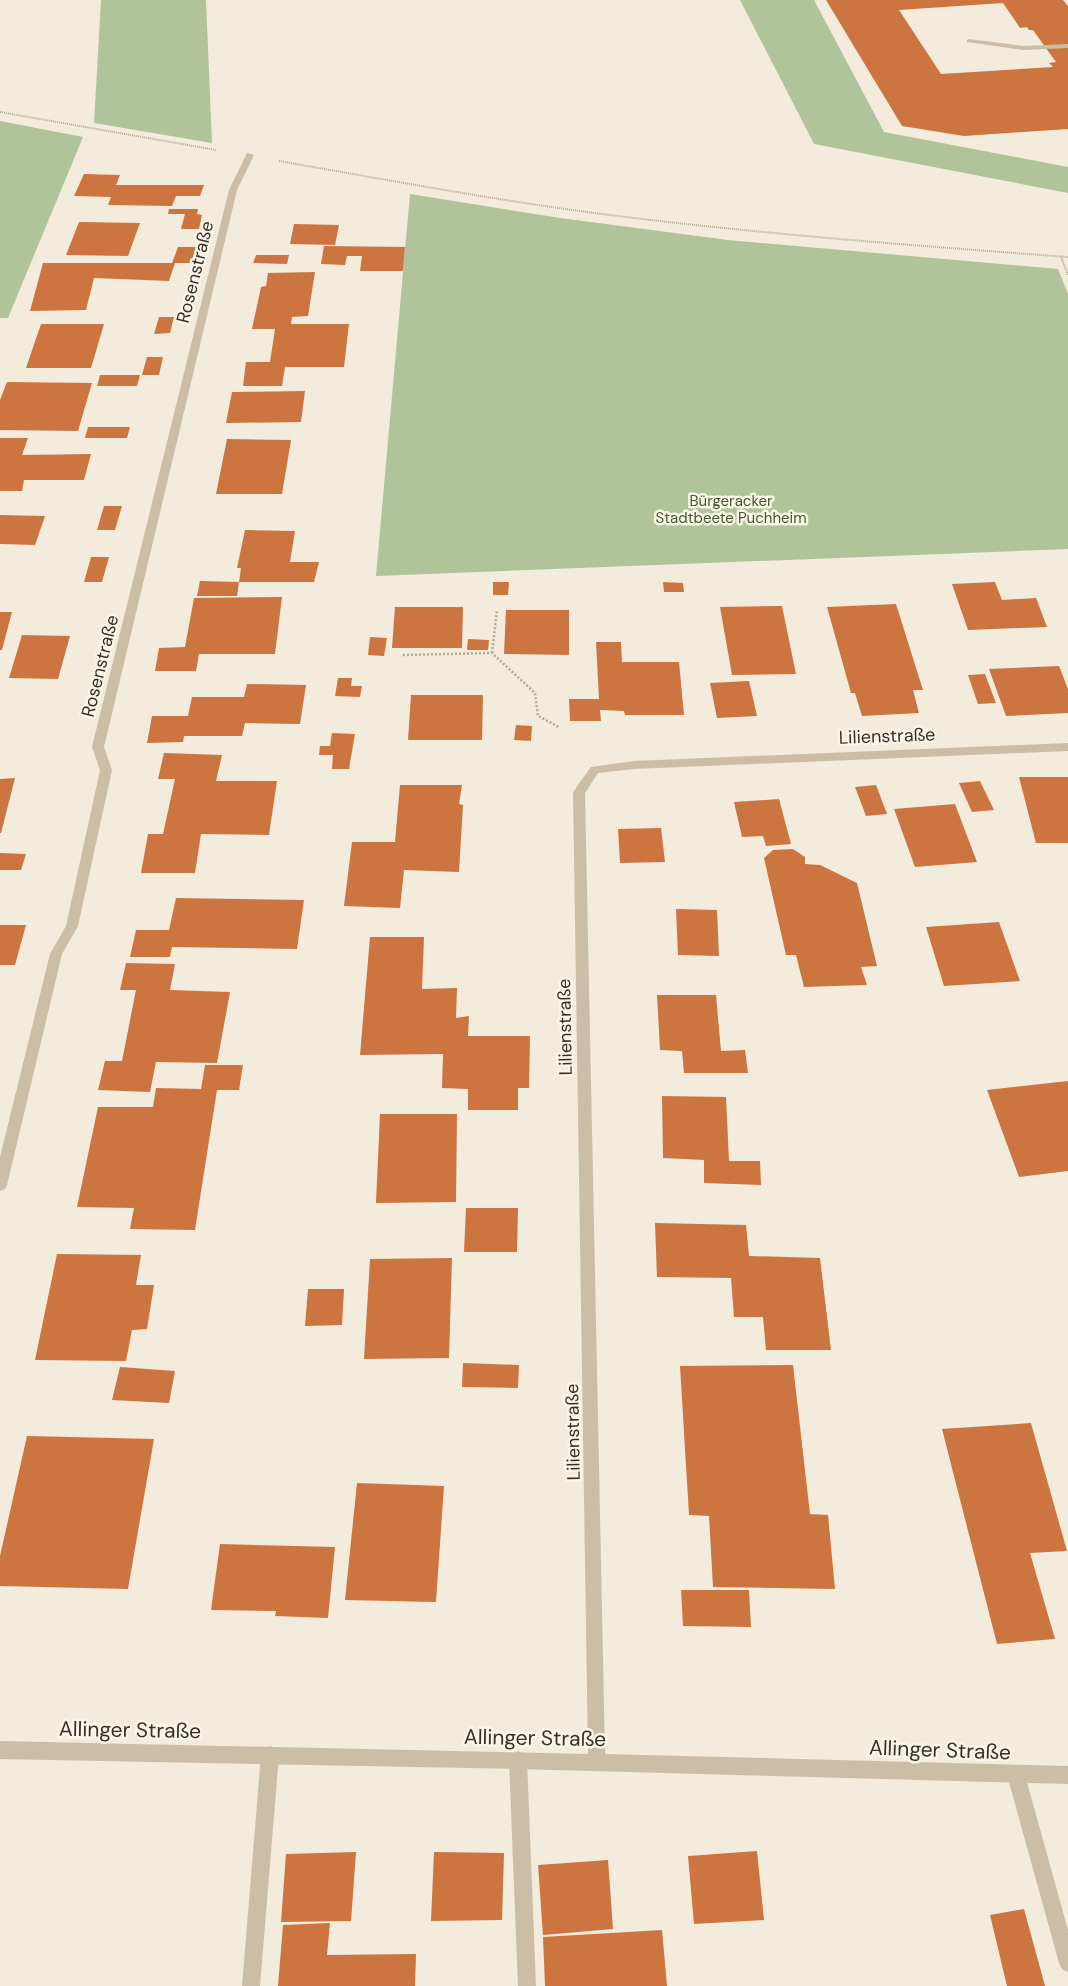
<svg xmlns="http://www.w3.org/2000/svg" width="1068" height="1986" font-family="'DM Sans',sans-serif">
  <style>
    .green { fill: #b0c39a }
    .building { fill: #cd7540; fill-rule: evenodd }
    .lines { fill: none; stroke-linecap: round; stroke-linejoin: round }
    .path-far1 { stroke: #b8a790; stroke-width: 2; stroke-dasharray: 1 1; stroke-linecap: butt }
    .path { stroke: #b8a790; stroke-width: 2.5; stroke-dasharray: 2 2; stroke-linecap: butt }
    .service { fill: #ccbda6; fill-rule: evenodd }
    .minor { fill: #ccbda6; fill-rule: evenodd }
    .labels { text-anchor: middle; stroke-width: 5; stroke-linejoin: round; paint-order: stroke }
    .far-park-label { font-size: 15px; fill: #41582a; stroke: #fbf5e8 }
    .street-label { font-size: 18px; fill: #382f27; stroke: #fbf5e8 }
    .near-street-label { font-size: 21px; fill: #382f27; stroke: #fbf5e8 }
  </style>
  <rect width="100%" height="100%" fill="#f3ebdb"/>
  <g class="green">
    <polygon points="101,0 206,0 212,143 94,123"/>
    <polygon points="740,0 814,0 884,132 1068,167 1068,193 814,144"/>
    <polygon points="0,121 83,137 8,318 0,318"/>
    <polygon points="410,194 560,218 728,240 1058,269 1068,294 1068,549 376,576"/>
  </g>
  <g class="building">
    <path d="M826,0H1063L1068,6V129L964,136L902,126ZM1003,3L1020,28L1027,27L1029,30H1033L1056,62L1049,63L1053,67L941,74L899,10Z"/>
    <polygon points="84,174 120,175 116,185 204,185 200,196 176,196 172,206 108,205 111,197 74,196"/>
    <polygon points="169,209 198,209 197,214 202,215 199,229 181,229 185,214 168,214"/>
    <polygon points="79,222 80,222 140,223 128,256 66,255"/>
    <polygon points="294,224 339,225 335,245 290,244"/>
    <polygon points="324,246 405,247 403,271 360,271 362,256 347,256 345,265 321,264"/>
    <polygon points="178,247 196,247 191,263 175,263 169,281 94,278 86,310 30,311 43,263 172,263"/>
    <polygon points="256,255 289,255 287,264 253,263"/>
    <polygon points="315,272 308,316 292,317 291,324 349,324 344,367 285,367 282,386 243,386 246,362 270,362 275,329 252,329 261,287 266,286 268,273"/>
    <polygon points="159,317 174,317 170,333 154,334"/>
    <polygon points="41,324 104,324 91,368 26,368"/>
    <polygon points="147,357 163,357 159,375 142,375"/>
    <polygon points="100,375 140,375 137,386 97,386"/>
    <polygon points="7,382 92,383 78,431 0,430 0,400"/>
    <polygon points="305,391 301,422 226,423 232,392"/>
    <polygon points="88,427 130,427 127,438 85,438"/>
    <polygon points="0,438 28,438 22,455 91,454 84,480 24,480 22,491 0,491"/>
    <polygon points="227,439 291,440 282,494 216,494"/>
    <polygon points="104,506 122,506 115,530 97,530"/>
    <polygon points="0,515 45,516 35,545 0,544"/>
    <polygon points="245,530 295,531 290,562 319,562 314,582 239,582 241,568 237,568"/>
    <polygon points="91,557 109,557 102,582 84,582"/>
    <polygon points="200,581 239,582 237,596 197,596"/>
    <polygon points="493,582 509,582 508,595 493,595"/>
    <polygon points="663,582 683,583 684,592 664,592"/>
    <polygon points="995,582 1002,600 1036,598 1047,627 968,630 952,584"/>
    <polygon points="282,597 275,654 199,654 196,671 155,671 159,648 185,647 194,598"/>
    <polygon points="896,604 923,690 913,690 919,713 862,716 855,693 851,693 827,607"/>
    <polygon points="782,606 796,674 732,675 720,607"/>
    <polygon points="395,607 463,607 462,648 392,648"/>
    <polygon points="506,610 569,610 569,655 504,654"/>
    <polygon points="0,612 12,612 2,650 0,650"/>
    <polygon points="22,635 70,636 58,679 9,678"/>
    <polygon points="370,637 387,638 384,656 368,655"/>
    <polygon points="468,639 489,640 488,650 467,650"/>
    <polygon points="596,642 621,642 622,662 679,662 684,715 625,715 624,711 600,710 601,721 570,721 569,699 599,699"/>
    <polygon points="1059,666 1068,689 1068,713 1006,716 989,669"/>
    <polygon points="985,674 996,703 978,704 968,675"/>
    <polygon points="338,678 352,678 351,686 362,686 360,697 335,696"/>
    <polygon points="749,681 757,716 717,718 710,683"/>
    <polygon points="247,684 306,685 300,724 245,723 242,736 184,736 183,742 147,743 152,716 188,716 192,697 244,697"/>
    <polygon points="411,695 483,695 482,740 408,740"/>
    <polygon points="516,725 532,726 531,741 514,740"/>
    <polygon points="332,733 355,734 349,769 332,769 333,755 319,755 320,746 330,746"/>
    <polygon points="164,753 222,755 216,781 277,781 269,835 201,834 195,873 141,873 148,834 163,834 175,779 158,779"/>
    <polygon points="1019,777 1068,777 1068,843 1036,843"/>
    <polygon points="15,778 1,833 0,833 0,779"/>
    <polygon points="980,781 994,810 972,812 959,783"/>
    <polygon points="400,785 462,785 459,804 463,805 459,872 404,870 400,908 344,906 352,842 395,842"/>
    <polygon points="876,785 887,814 866,816 855,787"/>
    <polygon points="779,799 791,844 766,846 763,836 742,837 734,802"/>
    <polygon points="955,804 977,862 915,867 894,809"/>
    <polygon points="661,828 665,862 620,863 618,829"/>
    <polygon points="793,849 805,857 805,864 820,865 857,883 877,966 861,967 867,985 804,987 796,955 786,955 764,858 773,850"/>
    <polygon points="0,853 26,854 21,870 0,870"/>
    <polygon points="176,898 304,900 297,949 172,947 170,957 130,957 136,930 169,930"/>
    <polygon points="676,909 717,910 719,956 678,955"/>
    <polygon points="999,922 1020,981 944,986 926,927"/>
    <polygon points="0,925 26,925 15,965 0,965"/>
    <polygon points="370,937 424,937 422,989 457,988 456,1018 469,1016 468,1036 530,1036 529,1088 518,1088 518,1110 468,1110 468,1089 442,1088 443,1054 360,1055"/>
    <polygon points="126,963 175,964 170,990 230,992 217,1063 156,1062 150,1092 98,1090 105,1061 122,1061 136,990 120,990"/>
    <polygon points="657,995 716,995 721,1051 745,1050 748,1073 684,1073 682,1051 660,1050"/>
    <polygon points="205,1065 243,1065 239,1090 217,1090 195,1230 130,1229 134,1208 77,1207 98,1107 153,1107 156,1088 201,1089"/>
    <polygon points="1068,1081 1068,1171 1019,1177 987,1090"/>
    <polygon points="662,1096 726,1097 729,1161 760,1161 761,1185 704,1183 704,1160 663,1158"/>
    <polygon points="380,1114 457,1114 456,1202 376,1203"/>
    <polygon points="466,1208 518,1208 517,1252 464,1252"/>
    <polygon points="655,1223 746,1225 749,1256 820,1258 831,1350 766,1350 763,1317 734,1317 731,1278 657,1277"/>
    <polygon points="57,1254 141,1255 136,1285 154,1285 147,1329 132,1330 126,1361 35,1360"/>
    <polygon points="452,1258 449,1358 364,1359 370,1259"/>
    <polygon points="308,1289 344,1289 342,1325 305,1326"/>
    <polygon points="463,1363 519,1365 518,1388 462,1387"/>
    <polygon points="793,1365 810,1514 828,1515 835,1589 713,1587 709,1516 689,1515 680,1366"/>
    <polygon points="120,1367 175,1371 169,1403 112,1400"/>
    <polygon points="1031,1423 1067,1551 1030,1553 1055,1639 997,1644 942,1429"/>
    <polygon points="27,1436 154,1439 128,1589 0,1586 0,1556"/>
    <polygon points="357,1483 444,1486 436,1602 345,1600"/>
    <polygon points="220,1544 335,1547 328,1618 275,1616 276,1611 211,1610"/>
    <polygon points="681,1590 749,1590 751,1627 683,1626"/>
    <polygon points="757,1851 764,1920 694,1924 688,1856"/>
    <polygon points="356,1852 351,1921 281,1922 286,1854"/>
    <polygon points="434,1852 504,1853 502,1920 431,1921"/>
    <polygon points="608,1860 613,1929 543,1935 538,1865"/>
    <polygon points="1024,1909 1045,1986 1007,1986 990,1915"/>
    <polygon points="330,1923 327,1955 416,1954 415,1986 278,1986 283,1925"/>
    <polygon points="662,1930 667,1986 545,1986 543,1937"/>
  </g>
  <g class="lines">
    <g class="path-far1">
      <polyline points="0,112 216,150"/>
      <path d="M279,161C394,181 510,203 626,217C773,235 921,246 1068,257"/>
      <polyline points="1061,257 1068,275"/>
    </g>
    <g class="path">
      <polyline points="492,653 497,610"/>
      <polyline points="403,655 492,653 535,693 538,716 559,727"/>
    </g>
    <g class="service">
      <polygon points="969,39 1023,46 1068,44 1068,48 1023,50 967,42 967,40"/>
      <polygon points="270,1746 276,1749 279,1755 260,1986 242,1986 261,1755 264,1749"/>
      <polygon points="518,1751 524,1754 527,1760 536,1986 518,1986 509,1760 512,1754"/>
      <polygon points="1016,1766 1022,1769 1025,1775 1068,1930 1068,1972 1062,1969 1059,1963 1007,1775 1010,1769"/>
    </g>
    <g class="minor">
      <polygon points="247,153 254,155 237,190 104,747 112,770 78,926 62,954 7,1185 5,1189 0,1191 0,1157 50,954 66,926 100,770 92,747 229,190"/>
      <polygon points="1068,743 1068,751 634,769 598,773 585,793 605,1754 1068,1766 1068,1784 518,1769 0,1759 0,1741 588,1754 573,792 591,767 634,761"/>
    </g>
  </g>
  <g class="labels">
    <g class="far-park-label">
      <text x="731" y="506">Bürgeracker<tspan x="731" dy="17">Stadtbeete Puchheim</tspan></text>
    </g>
    <g class="street-label">
      <text transform="translate(195 272) rotate(-76)" y="6">Rosenstraße</text>
      <text transform="translate(100 666) rotate(-76)" y="6">Rosenstraße</text>
      <text transform="translate(887 736) rotate(-2)" y="6">Lilienstraße</text>
      <text transform="translate(565 1027) rotate(-91)" y="6">Lilienstraße</text>
      <text transform="translate(573 1432) rotate(-91)" y="6">Lilienstraße</text>
    </g>
    <g class="near-street-label">
      <text transform="translate(130 1730) rotate(1)" y="7">Allinger Straße</text>
      <text transform="translate(535 1738) rotate(1)" y="7">Allinger Straße</text>
      <text transform="translate(940 1750) rotate(2)" y="7">Allinger Straße</text>
    </g>
  </g>
</svg>
